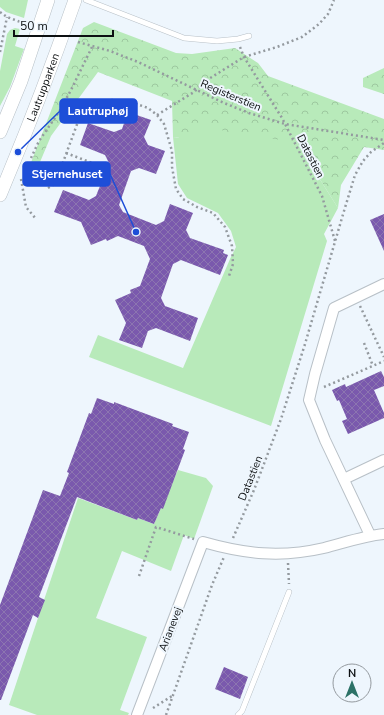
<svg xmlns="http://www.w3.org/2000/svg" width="384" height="715" font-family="'Nunito Sans',sans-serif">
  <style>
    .grass { fill: #b8eaba }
    .forest { fill: url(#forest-crowns) }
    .building { fill: url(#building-cross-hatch) }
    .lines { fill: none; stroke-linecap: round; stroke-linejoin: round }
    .service-casing { stroke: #b8c0c7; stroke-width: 6 }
    .minor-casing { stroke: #b8c0c7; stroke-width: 12 }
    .tertiary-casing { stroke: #b8c0c7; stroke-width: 14 }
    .path { stroke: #949a9f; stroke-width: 2.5; stroke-dasharray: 2 3; stroke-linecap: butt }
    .service { stroke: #fff; stroke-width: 5 }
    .minor { stroke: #fff; stroke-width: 10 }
    .tertiary { stroke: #fff; stroke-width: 13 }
    .labels { text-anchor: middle; stroke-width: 4; stroke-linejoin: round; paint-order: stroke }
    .street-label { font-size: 11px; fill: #0d1012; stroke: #eef6fd }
    .leader { fill: none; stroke: #1d4ed8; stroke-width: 1.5 }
    .callout-dot { fill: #1d4ed8; stroke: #eef6fd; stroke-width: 1.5 }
    .callout { fill: #1d4ed8; stroke: #1d4ed8; stroke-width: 1.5 }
    .callout-label { font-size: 12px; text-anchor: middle; font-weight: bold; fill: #fff }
  </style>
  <defs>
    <pattern id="forest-crowns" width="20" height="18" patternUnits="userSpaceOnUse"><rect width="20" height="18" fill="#b8eaba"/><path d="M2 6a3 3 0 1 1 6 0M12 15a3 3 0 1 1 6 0" fill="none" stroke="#9dc89f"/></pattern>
    <pattern id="building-cross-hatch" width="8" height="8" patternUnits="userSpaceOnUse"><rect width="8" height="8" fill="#7a59ad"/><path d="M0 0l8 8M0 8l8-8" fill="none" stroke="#8c75b0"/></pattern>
  </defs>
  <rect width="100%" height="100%" fill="#eef6fd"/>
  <g class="grass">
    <polygon points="0,0 28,0 24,18 6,12 0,7"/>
    <polygon points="15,28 20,29 15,46 24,49 10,87 0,106 0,71 7,34 10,30"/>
    <polygon points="178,87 297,143 338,208 324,234 327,241 271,426 89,357 98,335 183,368 230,259 236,247 231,231 218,213 187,198 178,184 173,137 179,138"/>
    <polygon points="178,470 206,478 213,486 194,539 184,535 171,571 122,551 96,618 147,637 120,710 129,713 128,715 37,715 9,705 78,498 137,520 138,518 154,524"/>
  </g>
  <g class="forest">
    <polygon points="94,22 176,53 192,54 235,48 258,63 268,76 384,119 384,150 364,147 341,185 338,208 297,143 247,134 239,138 200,120 187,139 173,137 172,101 98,72 51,136 32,181 25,178 83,28"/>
    <polygon points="384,68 384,94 363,87 363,78"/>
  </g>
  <g class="building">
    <polygon points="128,112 151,120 144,137 148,145 165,151 156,174 139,168 131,171 119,205 123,212 156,225 164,221 170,204 193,213 186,230 190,238 224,250 223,253 228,255 220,275 181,260 173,264 161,298 165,306 198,318 190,341 156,328 148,331 142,348 119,340 126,323 115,300 131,293 130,290 140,286 150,259 144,246 118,236 107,241 106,239 91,245 81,222 54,212 63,190 89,200 96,196 109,163 105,155 80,145 88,123 114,132 122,129"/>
    <polygon points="384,214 384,251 370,220"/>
    <polygon points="381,371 384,377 384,386 374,390 384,413 384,418 348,434 342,421 347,419 339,400 337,401 332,390 345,384 346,387"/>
    <polygon points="97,398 114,404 114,402 173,424 172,426 189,432 183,449 185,450 163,509 161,508 154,524 138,518 137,520 77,497 39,597 45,600 38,618 33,615 1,700 0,700 0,605 43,490 60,496 69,473 67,472 89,413 91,414"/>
    <polygon points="224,667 248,677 240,699 215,689"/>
  </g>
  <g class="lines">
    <defs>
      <g id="service">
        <polyline points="86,0 184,38 217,41 238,39 249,36"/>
        <polyline points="238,715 242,711 289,592"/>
      </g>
      <g id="minor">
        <polyline points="344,479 384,460"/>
        <polyline points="370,535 325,440 309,400 315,374 334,308 384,284"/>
        <path d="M137,715L203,542C245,554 281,558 324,548C344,543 363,536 384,534"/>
      </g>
      <g id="tertiary">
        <polyline points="0,132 21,81 48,0"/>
        <path id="s1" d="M0,195C27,131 52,66 75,0"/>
      </g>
    </defs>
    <use href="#service" class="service-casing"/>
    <use href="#minor" class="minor-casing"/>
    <use href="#tertiary" class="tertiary-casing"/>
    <g class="path">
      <polyline points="0,12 7,17 23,23"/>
      <polyline points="78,42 110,51 138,62 224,103 249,113 285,124 384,140"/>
      <polyline points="240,47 244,57 282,118 322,196 335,241"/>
      <polyline points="0,52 7,17"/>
      <polyline points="157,115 194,92 207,80 244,57 277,47 302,37 319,24 328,14 334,0"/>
      <polyline points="66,153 103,167"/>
      <polyline points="31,158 39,141 59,112 71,90 92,47"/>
      <polyline points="21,179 26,207 36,219"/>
      <polyline points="48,188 55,184 79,119 96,105 112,100 128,101 148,108 157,115 164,124 172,151 172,167 176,189 183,199 197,207 213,213 225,227 232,246 233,264 229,276"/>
      <polyline points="360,306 384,357"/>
      <polyline points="364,343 373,366"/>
      <polyline points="324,387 384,361"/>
      <polyline points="233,538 254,490 281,419 305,344 344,211 355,175 363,161 371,152 384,143"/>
      <polyline points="288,563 289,584"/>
      <polyline points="139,576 156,527 194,539"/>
      <polyline points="153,708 172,696"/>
      <polyline points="166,715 212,585 224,557"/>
    </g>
    <use href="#service" class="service"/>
    <use href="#minor" class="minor"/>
    <use href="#tertiary" class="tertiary"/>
  </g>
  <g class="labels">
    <g class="street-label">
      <text dy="4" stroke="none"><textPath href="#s1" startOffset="116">Lautrupparken</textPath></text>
      <text transform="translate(231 95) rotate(23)" y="4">Registerstien</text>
      <text transform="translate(311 156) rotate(63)" y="4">Datastien</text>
      <text transform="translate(250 478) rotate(-68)" y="4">Datastien</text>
      <text transform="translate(170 629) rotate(-69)" y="4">Arianevej</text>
    </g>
  </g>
  <path class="leader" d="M18 152L60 111M136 232L110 174"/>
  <g class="callout-dot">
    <circle cx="18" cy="152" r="4"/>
    <circle cx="136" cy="232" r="4"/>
  </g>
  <g class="callout">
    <rect x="60" y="99" width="77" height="24" rx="4"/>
    <rect x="23" y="162" width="87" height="24" rx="4"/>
  </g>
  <g class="callout-label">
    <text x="98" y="115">Lautruphøj</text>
    <text x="67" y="178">Stjernehuset</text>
  </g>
  <g transform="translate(352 683)"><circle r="19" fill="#eef6fd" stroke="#949a9f"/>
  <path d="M0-3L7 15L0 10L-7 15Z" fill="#2c7267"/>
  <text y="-6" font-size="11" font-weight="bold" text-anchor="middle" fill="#0d1012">N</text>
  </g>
  <path d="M14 30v6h99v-6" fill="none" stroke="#0d1012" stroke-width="2"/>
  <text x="20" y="30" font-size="12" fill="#0d1012" stroke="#eef6fd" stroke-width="3" paint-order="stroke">50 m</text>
</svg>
